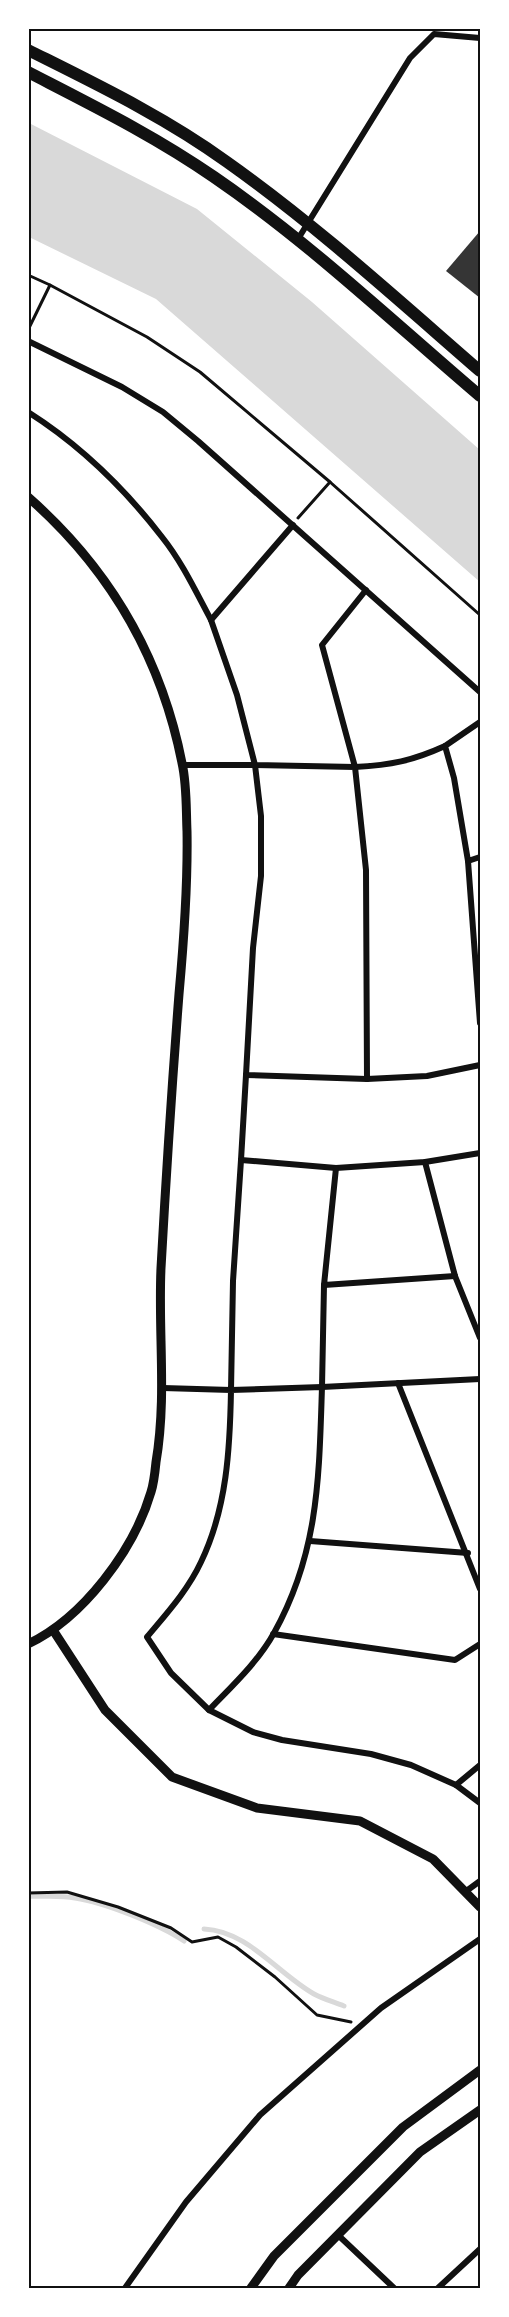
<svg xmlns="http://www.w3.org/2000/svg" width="509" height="2317" font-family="Jost,sans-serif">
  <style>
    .water { fill: #d9d9d9 }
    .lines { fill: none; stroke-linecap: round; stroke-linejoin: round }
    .stream { stroke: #d9d9d9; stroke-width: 5 }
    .building { fill: #353535 }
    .path { stroke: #111; stroke-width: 3 }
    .minor { stroke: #111; stroke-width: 6 }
    .tertiary { stroke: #111; stroke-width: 9 }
    .primary { stroke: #111; stroke-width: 12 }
    .neatline { fill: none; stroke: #111; stroke-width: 2 }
  </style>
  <rect width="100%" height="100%" fill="#fff"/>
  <polygon class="water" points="29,123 197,209 312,302 480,450 480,582 156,299 29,237"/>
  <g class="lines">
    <g class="stream">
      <path d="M28,1896C44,1897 60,1895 75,1898C104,1902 160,1925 184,1941"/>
      <path d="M204,1929C248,1931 277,1973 314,1994C323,1999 334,2002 344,2006"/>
    </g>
  </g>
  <polygon class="building" points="480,231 480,298 446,271"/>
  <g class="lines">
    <g class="path">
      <polyline points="28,275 50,285 28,330"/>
      <polyline points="50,285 147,337 200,372 330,482 298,518"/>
      <polyline points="330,482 480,615"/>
      <polyline points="28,1893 67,1892 118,1907 171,1928 192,1942 218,1937 236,1947 275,1977 317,2015 351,2022"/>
    </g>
    <g class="minor">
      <polyline points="298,239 410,58 434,34 480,38"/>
      <polyline points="28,341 122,387 163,412 198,441 480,692"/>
      <path d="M28,412C80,445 125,489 162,537C182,562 196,592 211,620L293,525"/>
      <path d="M366,590L322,645L355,767C391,765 412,761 445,746"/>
      <polyline points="211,620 237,695 255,765 355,767 366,870 367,1079 427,1076 480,1065"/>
      <polyline points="480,722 445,746 454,778 468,861 480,857"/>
      <polyline points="183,765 255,765 261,816 261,876 253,948 246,1075 367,1079"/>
      <polyline points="468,861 480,1023"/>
      <polyline points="246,1075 241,1160 336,1168 425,1162 480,1153"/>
      <polyline points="425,1162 455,1276 480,1338"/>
      <polyline points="336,1168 324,1285 455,1276"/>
      <polyline points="324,1285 322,1387 480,1379"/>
      <polyline points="398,1383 480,1589"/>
      <path d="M163,1388L231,1390C230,1448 227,1508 201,1562C188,1590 167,1613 147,1637L171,1673L209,1710C232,1686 258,1662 274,1633C319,1552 319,1477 322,1387L231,1390L233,1281L241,1160"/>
      <polyline points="310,1541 468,1553"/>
      <polyline points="273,1634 455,1660 480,1644"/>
      <polyline points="209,1710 253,1732 282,1740 371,1754 411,1765 456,1785"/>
      <polyline points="480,1765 456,1785 480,1803"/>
      <polyline points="465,1892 480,1881"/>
      <polyline points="338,2235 394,2288"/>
      <polyline points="125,2288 186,2202 260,2115 381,2008 480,1939"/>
      <polyline points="438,2288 480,2249"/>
    </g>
    <g class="tertiary">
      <path d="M28,497C110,569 161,656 182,763C187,785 186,809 187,831C188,886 184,939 179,994C172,1085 166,1177 161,1268C158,1333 167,1397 156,1462C155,1472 154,1483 151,1492C134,1550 83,1618 28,1644"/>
      <polyline points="53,1630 105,1710 172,1777 257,1808 360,1821 433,1859 480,1907"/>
      <polyline points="251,2288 274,2256 403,2127 480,2070"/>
      <polyline points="289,2288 298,2275 420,2152 480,2110"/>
    </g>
    <g class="primary">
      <path d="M28,50C96,84 165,117 227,162C316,225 397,299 480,371"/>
      <path d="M28,72C92,105 155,136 214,177C309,242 393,322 480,396"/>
    </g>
  </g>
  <rect width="509" height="2317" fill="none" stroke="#ffffff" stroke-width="60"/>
  <rect x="30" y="30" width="449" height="2257" class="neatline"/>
</svg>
